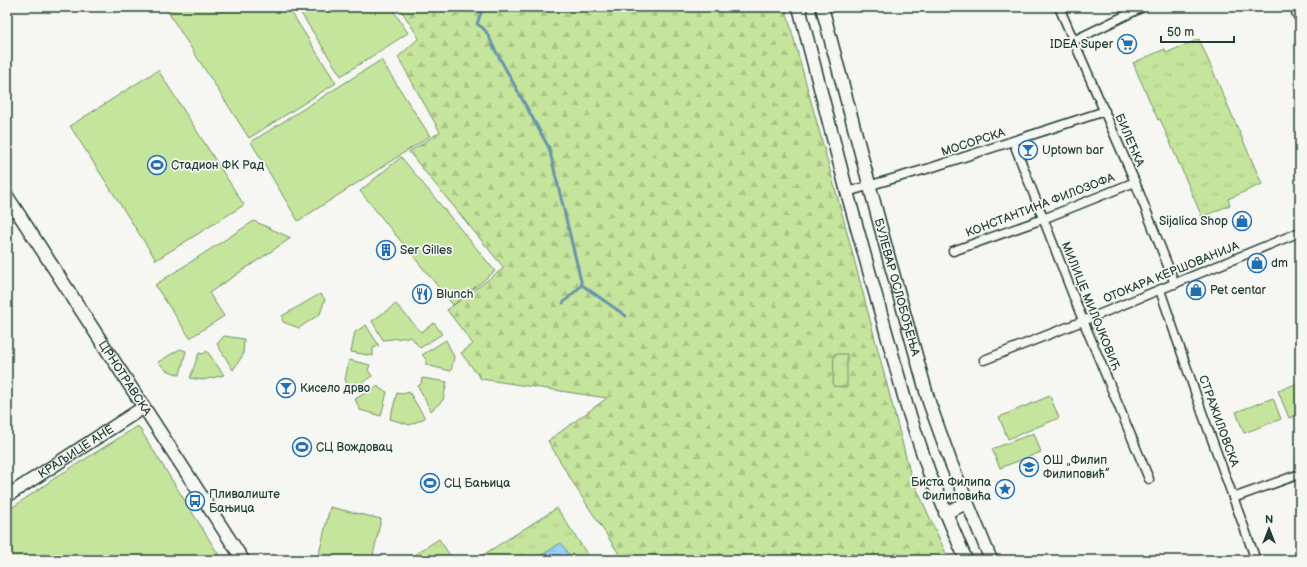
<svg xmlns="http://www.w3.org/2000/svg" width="1307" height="567" font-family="'Balsamiq Sans',sans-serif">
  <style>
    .green { fill: #c5e49c; stroke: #729068 }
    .forest { fill: url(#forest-firs); stroke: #729068 }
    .park { fill: url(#park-tufts); stroke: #729068 }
    .water { fill: url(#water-ripples); stroke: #6895aa }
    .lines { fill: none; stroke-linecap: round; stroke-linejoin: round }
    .stream { stroke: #6895aa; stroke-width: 3 }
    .street-casing { stroke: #1f3d34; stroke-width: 11 }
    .secondary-casing { stroke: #1f3d34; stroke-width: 15 }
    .street { stroke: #f6f6f2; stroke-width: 8 }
    .secondary { stroke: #f6f6f2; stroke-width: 12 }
    .labels { text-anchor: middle; stroke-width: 3.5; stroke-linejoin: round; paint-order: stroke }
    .poi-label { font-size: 12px; fill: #1f3d34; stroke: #f6f6f2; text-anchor: start }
    .street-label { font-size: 12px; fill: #1f3d34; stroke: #f6f6f2 }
  </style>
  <defs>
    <pattern id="forest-firs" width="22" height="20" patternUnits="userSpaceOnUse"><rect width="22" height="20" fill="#c5e49c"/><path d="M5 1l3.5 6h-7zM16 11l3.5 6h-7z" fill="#a9c487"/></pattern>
    <pattern id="park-tufts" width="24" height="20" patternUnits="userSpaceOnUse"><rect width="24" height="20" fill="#c5e49c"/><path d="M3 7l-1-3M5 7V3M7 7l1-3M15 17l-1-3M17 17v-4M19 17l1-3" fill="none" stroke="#a9c487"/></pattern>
    <pattern id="water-ripples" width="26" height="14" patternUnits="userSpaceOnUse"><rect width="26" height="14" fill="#99d0f8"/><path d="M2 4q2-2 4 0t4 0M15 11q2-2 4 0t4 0" fill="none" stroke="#7caaca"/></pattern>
  </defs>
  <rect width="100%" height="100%" fill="#f6f6f2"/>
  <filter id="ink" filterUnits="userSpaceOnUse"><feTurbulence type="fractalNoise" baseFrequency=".025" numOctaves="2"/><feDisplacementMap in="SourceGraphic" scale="8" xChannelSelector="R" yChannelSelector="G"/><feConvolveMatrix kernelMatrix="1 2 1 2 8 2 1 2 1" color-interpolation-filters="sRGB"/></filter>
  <g filter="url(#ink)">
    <g class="green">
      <polygon points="176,7 288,7 336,83 249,138 168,12"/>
      <polygon points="297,7 391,7 408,33 341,76"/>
      <polygon points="381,60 430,136 298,221 251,142"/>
      <polygon points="158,70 244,205 156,260 70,126"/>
      <polygon points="401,157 495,271 453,305 360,191"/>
      <polygon points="254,221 291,238 209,293 224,316 190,338 155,285"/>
      <polygon points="320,294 325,299 320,314 299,328 283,322 282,316"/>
      <polygon points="396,304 421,332 434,323 442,334 420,348 411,337 383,340 372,321"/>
      <polygon points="366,325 379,346 373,348 373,356 351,352 355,332"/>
      <polygon points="224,336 244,339 243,355 233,370 217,344"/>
      <polygon points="446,340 454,357 451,371 426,365 426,359 422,355"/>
      <polygon points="180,349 186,351 180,375 166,370 158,362"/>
      <polygon points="207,351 224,375 203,380 190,378 199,353 203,354"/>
      <polygon points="349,360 370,365 368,370 372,376 351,391 345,380"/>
      <polygon points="422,378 447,382 443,400 431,411 418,386 421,384"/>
      <polygon points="1300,382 1300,414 1289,418 1278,391"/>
      <polygon points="378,386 380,389 387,392 381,416 360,410 355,399"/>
      <polygon points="409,392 425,418 410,425 390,419 397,393 403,394"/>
      <polygon points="1050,396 1059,418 1008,439 999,417"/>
      <polygon points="1273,398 1281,419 1244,433 1236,412"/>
      <polygon points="138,426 222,560 7,560 7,511 58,476"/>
      <polygon points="1034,433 1041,452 1000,468 992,449"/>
      <polygon points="330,507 381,519 372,560 328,560 318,558"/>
    </g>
    <polygon class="forest" points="399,7 785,7 844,221 911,476 949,560 642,560 640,559 637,560 623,560 578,491 548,441 607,398 481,379 461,353 473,344 447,310 504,268 409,152 440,132 398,57 419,38"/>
    <g class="park">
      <polygon points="1199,39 1262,184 1228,199 1230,205 1202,217 1160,119 1158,120 1133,63 1165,49 1166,53"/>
      <polygon points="834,354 847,354 847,387 833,386"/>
      <polygon points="557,508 591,560 475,560"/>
      <polygon points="439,539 453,560 406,560"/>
    </g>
    <polygon class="water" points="561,543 572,560 534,560"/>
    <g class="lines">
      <g class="stream">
        <path d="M480,7L481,13L477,24C486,28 490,37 493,46L549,148L582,285L626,316"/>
        <polyline points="563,303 582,285"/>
      </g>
      <defs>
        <g id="street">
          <polyline points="1059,7 1135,182 1175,284"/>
          <polyline points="1073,41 1143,7"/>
          <polyline points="1013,141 1080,313 1149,479"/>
          <polyline points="847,192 930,168 1105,111"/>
          <polyline points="953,251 1043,219 1135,182"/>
          <polyline points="1160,290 1203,415 1256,560"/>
          <polyline points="984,360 1083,321 1300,232"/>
          <polyline points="1233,498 1300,474"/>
        </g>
        <g id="secondary">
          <polyline points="799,7 847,192 907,407 930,475 966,560"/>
          <path id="s1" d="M822,7L888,255L929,402L951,463L991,560"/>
          <polyline points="1296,7 1300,16"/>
          <path id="s2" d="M7,196L243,560"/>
          <path id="s3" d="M7,496L144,407"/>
          <polyline points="945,513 967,503"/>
        </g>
      </defs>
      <use href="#street" class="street-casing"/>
      <use href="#secondary" class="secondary-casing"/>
      <use href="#street" class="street"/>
      <use href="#secondary" class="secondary"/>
    </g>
  </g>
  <defs>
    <symbol id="supermarket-ring" viewBox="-11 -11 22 22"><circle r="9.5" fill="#f6f6f2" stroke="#1f6fb2" stroke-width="1.5"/><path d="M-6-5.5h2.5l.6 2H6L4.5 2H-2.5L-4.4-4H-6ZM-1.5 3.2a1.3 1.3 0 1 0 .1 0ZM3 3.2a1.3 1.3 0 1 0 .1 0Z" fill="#1f6fb2"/></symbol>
    <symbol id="bar-ring" viewBox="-11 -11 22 22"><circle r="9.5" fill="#f6f6f2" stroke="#1f6fb2" stroke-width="1.5"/><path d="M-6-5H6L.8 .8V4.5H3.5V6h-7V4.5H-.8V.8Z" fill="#1f6fb2"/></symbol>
    <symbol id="stadium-ring" viewBox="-11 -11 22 22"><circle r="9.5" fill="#f6f6f2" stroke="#1f6fb2" stroke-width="1.5"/><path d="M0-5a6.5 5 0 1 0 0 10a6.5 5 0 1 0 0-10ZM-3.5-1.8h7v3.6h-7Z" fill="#1f6fb2"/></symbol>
    <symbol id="shop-ring" viewBox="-11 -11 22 22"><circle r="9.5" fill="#f6f6f2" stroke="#1f6fb2" stroke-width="1.5"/><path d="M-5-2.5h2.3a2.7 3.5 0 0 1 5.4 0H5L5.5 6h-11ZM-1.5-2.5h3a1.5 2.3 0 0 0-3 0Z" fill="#1f6fb2"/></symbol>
    <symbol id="building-ring" viewBox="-11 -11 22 22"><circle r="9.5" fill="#f6f6f2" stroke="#1f6fb2" stroke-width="1.5"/><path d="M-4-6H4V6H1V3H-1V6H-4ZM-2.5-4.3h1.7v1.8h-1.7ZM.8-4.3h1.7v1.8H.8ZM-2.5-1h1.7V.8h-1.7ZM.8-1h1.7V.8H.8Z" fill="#1f6fb2"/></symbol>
    <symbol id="restaurant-ring" viewBox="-11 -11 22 22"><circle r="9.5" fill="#f6f6f2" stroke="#1f6fb2" stroke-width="1.5"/><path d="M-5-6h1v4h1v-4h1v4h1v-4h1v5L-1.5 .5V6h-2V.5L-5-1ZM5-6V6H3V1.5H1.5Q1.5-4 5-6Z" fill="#1f6fb2"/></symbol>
    <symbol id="school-ring" viewBox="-11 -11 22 22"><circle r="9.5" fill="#f6f6f2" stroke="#1f6fb2" stroke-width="1.5"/><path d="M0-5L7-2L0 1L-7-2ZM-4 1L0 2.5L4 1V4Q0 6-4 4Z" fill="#1f6fb2"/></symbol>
    <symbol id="sight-ring" viewBox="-11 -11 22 22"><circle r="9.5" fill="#f6f6f2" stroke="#1f6fb2" stroke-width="1.5"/><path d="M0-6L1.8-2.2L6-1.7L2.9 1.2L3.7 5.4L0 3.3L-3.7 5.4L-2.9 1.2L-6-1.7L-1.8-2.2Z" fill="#1f6fb2"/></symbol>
    <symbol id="bus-ring" viewBox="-11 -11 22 22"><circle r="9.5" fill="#f6f6f2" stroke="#1f6fb2" stroke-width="1.5"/><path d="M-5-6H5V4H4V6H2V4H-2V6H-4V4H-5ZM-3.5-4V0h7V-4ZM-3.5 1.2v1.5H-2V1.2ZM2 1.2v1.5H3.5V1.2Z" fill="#1f6fb2"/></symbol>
  </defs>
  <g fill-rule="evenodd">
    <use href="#supermarket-ring" x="1116" y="33" width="22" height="22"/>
    <use href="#bar-ring" x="1017" y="139" width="22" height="22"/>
    <use href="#stadium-ring" x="146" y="154" width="22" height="22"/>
    <use href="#shop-ring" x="1231" y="210" width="22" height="22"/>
    <use href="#building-ring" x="375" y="239" width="22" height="22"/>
    <use href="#shop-ring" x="1246" y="252" width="22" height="22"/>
    <use href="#shop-ring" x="1185" y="279" width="22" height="22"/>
    <use href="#restaurant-ring" x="411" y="283" width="22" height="22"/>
    <use href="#bar-ring" x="275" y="377" width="22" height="22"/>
    <use href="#stadium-ring" x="291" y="436" width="22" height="22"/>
    <use href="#school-ring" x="1018" y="456" width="22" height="22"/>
    <use href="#stadium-ring" x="419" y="472" width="22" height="22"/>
    <use href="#sight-ring" x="994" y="478" width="22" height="22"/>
    <use href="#bus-ring" x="184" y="490" width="22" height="22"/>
  </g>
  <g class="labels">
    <g class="poi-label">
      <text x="1113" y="48" text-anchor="end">IDEA Super</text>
      <text x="1042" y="154">Uptown bar</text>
      <text x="171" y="169">Стадион ФК Рад</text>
      <text x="1228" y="225" text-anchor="end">Sijalica Shop</text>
      <text x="400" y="254">Ser Gilles</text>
      <text x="1271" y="267">dm</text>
      <text x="1210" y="294">Pet centar</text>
      <text x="436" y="298">Blunch</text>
      <text x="300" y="392">Кисело дрво</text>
      <text x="316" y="451">СЦ Вождовац</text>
      <text x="1043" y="464">ОШ „Филип<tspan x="1043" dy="14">Филиповић”</tspan></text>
      <text x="991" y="486" text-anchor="end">Биста Филипа<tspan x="991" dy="14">Филиповића</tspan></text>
      <text x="444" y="487">СЦ Бањица</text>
      <text x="209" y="498">Пливалиште<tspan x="209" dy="14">Бањица</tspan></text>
    </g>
    <g class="street-label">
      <text transform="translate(1130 140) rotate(67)" y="4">БИЛЕЋКА</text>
      <text transform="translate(973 142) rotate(-18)" y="4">МОСОРСКА</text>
      <text transform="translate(1040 205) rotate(-21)" y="4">КОНСТАНТИНА ФИЛОЗОФА</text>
      <text transform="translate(1171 272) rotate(-22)" y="4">ОТОКАРА КЕРШОВАНИЈА</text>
      <text dy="4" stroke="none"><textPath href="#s1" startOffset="290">БУЛЕВАР ОСЛОБОЂЕЊА</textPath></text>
      <text transform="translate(1091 306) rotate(68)" y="4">МИЛИЦЕ МИЛОЈКОВИЋ</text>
      <text dy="4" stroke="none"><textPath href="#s2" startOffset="217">ЦРНОТРАВСКА</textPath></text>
      <text transform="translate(1219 421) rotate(70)" y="4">СТРАЖИЛОВСКА</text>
      <text dy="4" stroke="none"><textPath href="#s3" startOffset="82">КРАЉИЦЕ АНЕ</textPath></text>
    </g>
  </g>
  <rect width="1307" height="567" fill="none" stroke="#f6f6f2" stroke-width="24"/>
  <rect x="12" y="12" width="1283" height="543" fill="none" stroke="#1f3d34" stroke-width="1.5" filter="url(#ink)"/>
  <g transform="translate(1269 529)" stroke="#f6f6f2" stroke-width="3" paint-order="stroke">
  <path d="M0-3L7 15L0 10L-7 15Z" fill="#1f3d34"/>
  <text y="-6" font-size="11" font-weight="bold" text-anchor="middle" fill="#1f3d34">N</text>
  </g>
  <path d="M1161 36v6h73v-6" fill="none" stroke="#1f3d34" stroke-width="2"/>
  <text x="1167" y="36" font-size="12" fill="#1f3d34" stroke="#f6f6f2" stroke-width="3" paint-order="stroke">50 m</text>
</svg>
